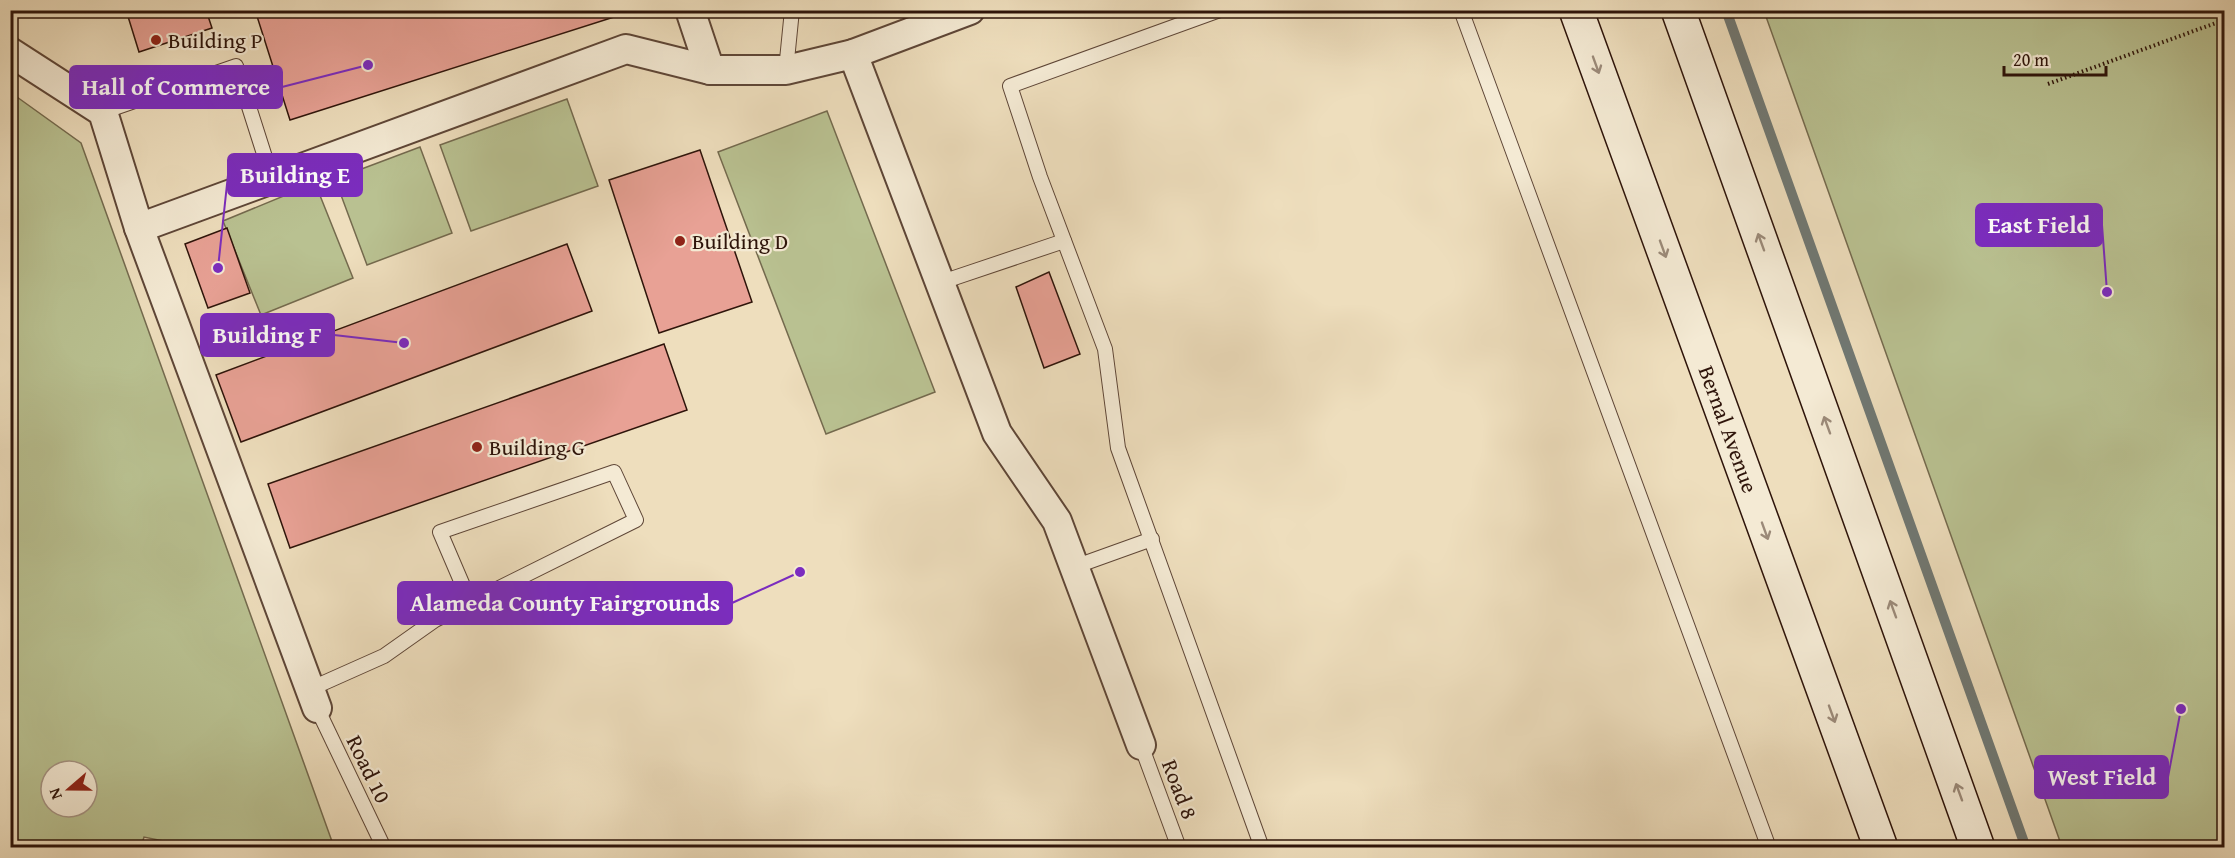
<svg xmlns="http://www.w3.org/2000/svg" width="2235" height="858" font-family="'Gentium Book Plus',serif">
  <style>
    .green { fill: #b9c191; stroke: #746a4e; stroke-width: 1.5; fill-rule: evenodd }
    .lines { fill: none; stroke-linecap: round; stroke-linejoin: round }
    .stream { stroke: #707873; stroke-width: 10 }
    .building { fill: #e8a195; stroke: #2e140a; stroke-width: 1.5 }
    .service-casing { stroke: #5e4637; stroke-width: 16 }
    .minor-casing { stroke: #5e4637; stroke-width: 32 }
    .secondary-casing { stroke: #2e140a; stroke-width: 36 }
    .path { stroke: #2e140a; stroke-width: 4; stroke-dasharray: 1.5 3; stroke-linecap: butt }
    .service { stroke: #f4ead4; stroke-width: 14 }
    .minor { stroke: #f4ead4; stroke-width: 28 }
    .secondary { stroke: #f4ead4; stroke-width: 33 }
    .oneway { stroke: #9b8a79 }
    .poi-dot { fill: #8f2418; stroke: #f4ead4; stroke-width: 2 }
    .labels { text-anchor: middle; stroke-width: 4.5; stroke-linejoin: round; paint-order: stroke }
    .poi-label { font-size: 22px; fill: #2e140a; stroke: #f4ead4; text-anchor: start }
    .street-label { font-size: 22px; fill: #2e140a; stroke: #f4ead4 }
    .leader { fill: none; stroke: #7b2cbf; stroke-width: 2 }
    .callout-dot { fill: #7b2cbf; stroke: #f4ead4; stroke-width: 2 }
    .callout { fill: #7b2cbf; stroke: #7b2cbf; stroke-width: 2 }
    .callout-label { font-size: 24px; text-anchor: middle; font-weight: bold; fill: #fff }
  </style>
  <rect width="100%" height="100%" fill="#eedebd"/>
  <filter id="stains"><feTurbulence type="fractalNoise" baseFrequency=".00333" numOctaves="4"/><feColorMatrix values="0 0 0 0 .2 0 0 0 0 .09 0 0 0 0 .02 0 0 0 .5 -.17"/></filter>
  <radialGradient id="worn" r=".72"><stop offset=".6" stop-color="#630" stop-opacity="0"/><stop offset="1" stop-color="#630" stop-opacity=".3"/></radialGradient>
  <g class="green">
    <polygon points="1764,11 2224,11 2224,847 2062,847"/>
    <path d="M10,92L81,143L334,847H193L144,837L141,847H11ZM51,771H87V807H51Z"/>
    <polygon points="567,99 598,186 471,231 440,145"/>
    <polygon points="827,111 935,392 826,434 718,152"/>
    <polygon points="420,147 452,233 367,265 335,179"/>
    <polygon points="315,183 353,278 261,315 223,221"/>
  </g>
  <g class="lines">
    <polyline class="stream" points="1726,10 2026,848"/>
  </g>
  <g class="building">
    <polygon points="126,10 206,10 212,28 139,52"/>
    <polygon points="255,10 636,10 290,120"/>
    <polygon points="700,150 752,302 659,333 609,180"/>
    <polygon points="227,228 250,293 208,308 185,244"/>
    <polygon points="567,244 592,311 241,442 216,375"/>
    <polygon points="1049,272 1080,354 1044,368 1016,287"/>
    <polygon points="664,344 687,410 290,548 268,484"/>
  </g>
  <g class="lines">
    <defs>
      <g id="service">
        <polyline points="1220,10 1010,86 1040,177 1105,349 1118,448 1262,848"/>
        <polyline points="1461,10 1769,848"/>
        <polyline points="786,70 792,10"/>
        <polyline points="103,112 236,66 272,179"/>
        <polyline points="942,282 1064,241"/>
        <polyline points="1074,567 1152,539"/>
        <polyline points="310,689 384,656 435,620 636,520 614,472 440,532 470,602"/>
        <polyline points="317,708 384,848"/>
        <polyline points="1141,745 1179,848"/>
      </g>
      <g id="minor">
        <polyline points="690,10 710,70"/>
        <polyline points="10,52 103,112 139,228 317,708"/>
        <polyline points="853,54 970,10"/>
        <polyline points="139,228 626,49 710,70 786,70 853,54 997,433 1057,521 1141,745"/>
      </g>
      <g id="secondary">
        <path id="s1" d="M1576,10L1881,848"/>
        <polyline points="1678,10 1978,848"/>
      </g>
    </defs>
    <use href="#service" class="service-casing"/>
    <use href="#minor" class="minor-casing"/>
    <use href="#secondary" class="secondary-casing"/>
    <polyline class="path" points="2048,84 2224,20"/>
    <use href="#service" class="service"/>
    <use href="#minor" class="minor"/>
    <use href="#secondary" class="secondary"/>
  </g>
  <defs><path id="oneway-shaft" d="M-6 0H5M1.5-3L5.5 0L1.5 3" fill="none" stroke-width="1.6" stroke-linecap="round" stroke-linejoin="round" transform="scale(1.5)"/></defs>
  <g class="oneway">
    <use href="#oneway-shaft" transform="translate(1596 65) rotate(70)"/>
    <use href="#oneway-shaft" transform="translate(1761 242) rotate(-110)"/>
    <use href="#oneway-shaft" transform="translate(1663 249) rotate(70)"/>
    <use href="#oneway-shaft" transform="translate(1827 425) rotate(-110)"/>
    <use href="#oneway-shaft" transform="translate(1765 531) rotate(70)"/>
    <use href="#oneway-shaft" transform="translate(1893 609) rotate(-110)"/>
    <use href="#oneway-shaft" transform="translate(1832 714) rotate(70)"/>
    <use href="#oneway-shaft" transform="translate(1959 792) rotate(-110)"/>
  </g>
  <g class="poi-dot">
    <circle cx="156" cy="40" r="6"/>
    <circle cx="680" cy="241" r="6"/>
    <circle cx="477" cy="447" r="6"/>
  </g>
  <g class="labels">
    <g class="poi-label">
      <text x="168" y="48">Building P</text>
      <text x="692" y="249">Building D</text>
      <text x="489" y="455">Building G</text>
    </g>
    <g class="street-label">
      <text dy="8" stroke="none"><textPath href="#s1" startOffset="446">Bernal Avenue</textPath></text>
      <text transform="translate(369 769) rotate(64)" y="8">Road 10</text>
      <text transform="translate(1180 789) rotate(69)" y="8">Road 8</text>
    </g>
  </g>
  <path class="leader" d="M368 65L282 87M218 268L228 175M2107 292L2102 225M404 343L334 335M800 572L732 603M2181 709L2168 777"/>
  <g class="callout-dot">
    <circle cx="368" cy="65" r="6"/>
    <circle cx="218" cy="268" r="6"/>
    <circle cx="2107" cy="292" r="6"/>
    <circle cx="404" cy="343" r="6"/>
    <circle cx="800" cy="572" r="6"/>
    <circle cx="2181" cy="709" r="6"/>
  </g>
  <g class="callout">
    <rect x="70" y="66" width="212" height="42" rx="6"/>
    <rect x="228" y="154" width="134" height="42" rx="6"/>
    <rect x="1976" y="204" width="126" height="42" rx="6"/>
    <rect x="201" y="314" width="133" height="42" rx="6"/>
    <rect x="398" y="582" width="334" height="42" rx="6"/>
    <rect x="2035" y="756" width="133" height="42" rx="6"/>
  </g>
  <g class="callout-label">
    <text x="176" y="95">Hall of Commerce</text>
    <text x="295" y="183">Building E</text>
    <text x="2039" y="233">East Field</text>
    <text x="267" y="343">Building F</text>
    <text x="565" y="611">Alameda County Fairgrounds</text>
    <text x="2102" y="785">West Field</text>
  </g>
  <rect width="2235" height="858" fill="none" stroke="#eedebd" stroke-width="36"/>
  <rect x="12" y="12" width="2211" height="834" fill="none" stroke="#2e140a" stroke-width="3"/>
  <rect x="18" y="18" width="2199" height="822" fill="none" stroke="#2e140a" stroke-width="1.5"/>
  <g transform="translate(69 789) rotate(250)"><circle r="28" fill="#f4ead4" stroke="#a59483" stroke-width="1.5"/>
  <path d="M0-4.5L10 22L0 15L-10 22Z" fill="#8f2418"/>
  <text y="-9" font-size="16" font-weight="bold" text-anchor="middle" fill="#2e140a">N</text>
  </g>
  <path d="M2004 66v9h102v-9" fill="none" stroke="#2e140a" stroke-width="3"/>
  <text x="2013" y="66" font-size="18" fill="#2e140a" stroke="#f4ead4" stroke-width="4.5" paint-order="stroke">20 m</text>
  <rect width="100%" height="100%" filter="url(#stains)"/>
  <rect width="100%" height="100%" fill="url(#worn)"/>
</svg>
